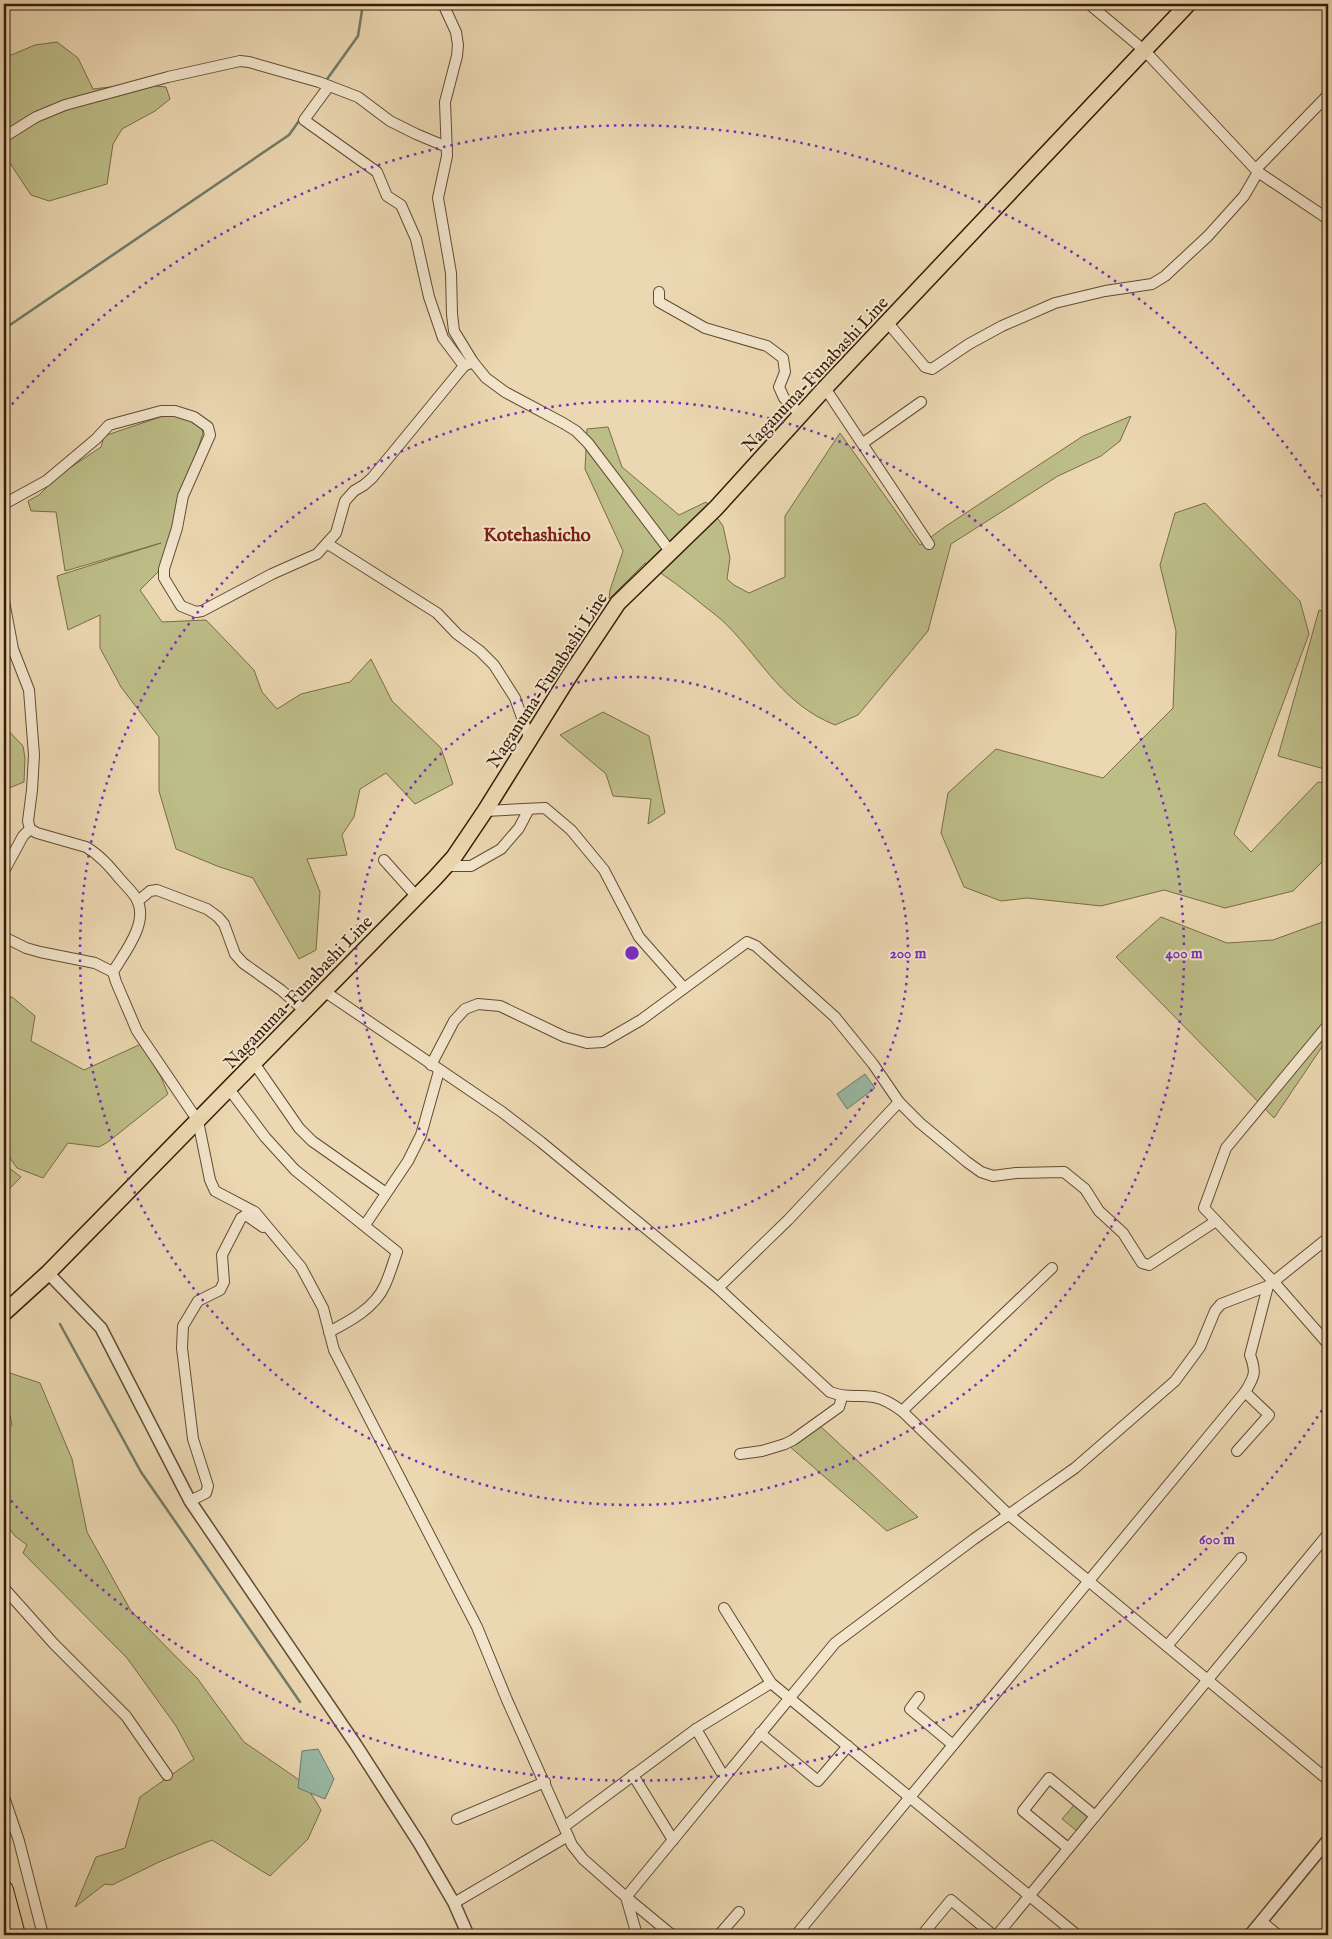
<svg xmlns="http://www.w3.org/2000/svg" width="1332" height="1939" font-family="'IM FELL English',serif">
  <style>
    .green { fill: #bdbd88; stroke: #7a6c48 }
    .water { fill: #99baa6; stroke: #717b67 }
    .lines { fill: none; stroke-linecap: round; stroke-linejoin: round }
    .stream { stroke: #717b67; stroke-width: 2.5 }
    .minor-casing { stroke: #634b33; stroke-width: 12 }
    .tertiary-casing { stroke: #634b33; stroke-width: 14 }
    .primary-casing { stroke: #361c09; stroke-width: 18 }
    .motorway-casing { stroke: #361c09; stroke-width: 20 }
    .minor { stroke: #f2e5cc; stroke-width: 10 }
    .tertiary { stroke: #f2e5cc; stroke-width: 11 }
    .primary { stroke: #ebd7b1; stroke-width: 15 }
    .motorway { stroke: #ebd7b1; stroke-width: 18 }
    .ring { fill: none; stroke: #7b2cbf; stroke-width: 2.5; stroke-dasharray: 2.5 5 }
    .labels { text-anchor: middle; stroke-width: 4; stroke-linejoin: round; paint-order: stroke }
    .street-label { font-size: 18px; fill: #361c09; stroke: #f2e5cc }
    .neighbourhood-label { font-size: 19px; font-weight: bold; fill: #7a1f14; stroke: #f2e5cc }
    .centre { fill: #7b2cbf; stroke: #f2e5cc; stroke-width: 2.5 }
    .ring-label { font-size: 15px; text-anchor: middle; font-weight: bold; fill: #7b2cbf; stroke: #f2e5cc; stroke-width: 4; stroke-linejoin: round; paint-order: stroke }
  </style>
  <rect width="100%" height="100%" fill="#ebd7b1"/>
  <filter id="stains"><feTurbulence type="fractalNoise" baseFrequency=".004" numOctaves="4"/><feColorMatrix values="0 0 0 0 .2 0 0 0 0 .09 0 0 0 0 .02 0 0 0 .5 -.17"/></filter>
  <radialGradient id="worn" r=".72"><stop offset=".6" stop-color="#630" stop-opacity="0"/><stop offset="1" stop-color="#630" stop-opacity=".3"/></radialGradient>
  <g class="green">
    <polygon points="57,42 78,58 93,89 136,84 166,87 170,99 155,111 122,129 113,144 107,184 49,201 31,195 4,154 4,58 35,45"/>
    <polygon points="166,415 186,417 201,426 203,433 158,572 140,590 162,622 206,620 254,670 262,692 277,709 301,694 350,682 371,659 392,701 441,748 453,784 415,804 386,773 360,789 354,817 342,835 347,855 307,859 320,892 316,950 299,959 253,878 217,866 176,849 159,791 159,737 121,687 100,648 100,615 68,630 57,576 161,543 65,571 56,512 31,511 28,501 39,495 59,475 101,447 104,436"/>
    <path d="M1131,416L1120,441L1101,456L1058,476L951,544L928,631L858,715L835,725C783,704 764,663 727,625C720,618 712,612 704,606C685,590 666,576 645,563L609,599L610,590L623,551L585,469L587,429L608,427L622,467L679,515L706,502L723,526L730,558L727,579L734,585L749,593L785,577V516L840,433L920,545L946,526L1083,436Z"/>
    <polygon points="1205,503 1300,601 1309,634 1234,834 1251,852 1318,782 1328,784 1328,856 1293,891 1225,908 1164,890 1101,906 1027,898 1001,901 964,887 941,833 948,793 996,749 1103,778 1173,708 1176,631 1160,565 1175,513"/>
    <polygon points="1319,610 1328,613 1328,770 1278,756"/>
    <polygon points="603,712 649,736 665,813 648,824 651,799 613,796 606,774 560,735"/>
    <polygon points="4,726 23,746 25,758 24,782 4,790"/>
    <polygon points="1161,917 1227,943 1273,940 1328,920 1328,1038 1274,1118 1116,957"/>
    <polygon points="12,997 35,1016 31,1041 84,1070 141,1044 161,1077 168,1094 108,1142 99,1147 68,1143 43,1178 17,1168 4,1150 4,998"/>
    <polygon points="4,1159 9,1168 21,1177 4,1194"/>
    <polygon points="4,1371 40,1383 72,1459 87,1532 131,1611 197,1678 244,1742 305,1784 321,1810 308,1839 270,1876 212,1840 159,1862 112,1885 105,1884 75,1907 96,1857 125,1848 140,1797 194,1759 176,1726 127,1658 23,1553 27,1545 15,1536 4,1522 4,1431 12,1425 4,1389"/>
    <polygon points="818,1424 918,1517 887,1531 788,1445"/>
    <polygon points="1074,1805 1087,1815 1087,1819 1077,1831 1062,1819"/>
  </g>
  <g class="water">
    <polygon points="865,1074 875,1088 847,1109 837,1094"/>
    <polygon points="318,1749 334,1779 325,1799 298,1788 302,1751"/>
  </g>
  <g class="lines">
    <g class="stream">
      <polyline points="325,82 358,36 363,4"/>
      <polyline points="4,329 289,135 301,118"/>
      <polyline points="4,1260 9,1265"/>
      <polyline points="60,1324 141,1472 300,1702"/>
    </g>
    <defs>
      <g id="minor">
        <polyline points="443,4 456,32 458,45 457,56 445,102 447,156 438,198 451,273 452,314 454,331 473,362 486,378 505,392 563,423 576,431 588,443 670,551"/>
        <polyline points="1089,4 1145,51 1258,172 1328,219"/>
        <polyline points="329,86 304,120 377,172 387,196 401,205 416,239 429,297 443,338 464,366"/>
        <polyline points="4,137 36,117 65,105 168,77 240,61 249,62 319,82 358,97 390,121 416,134 447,147"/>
        <polyline points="1256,169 1328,95"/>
        <polyline points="659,292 659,302 705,328 767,346 783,358 785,372 779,387 784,398 801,415"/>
        <polyline points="888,323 925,367 932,369 969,344 1002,326 1055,303 1105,291 1152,284 1165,276 1208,236 1244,196 1258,172"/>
        <polyline points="825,388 929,544"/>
        <polyline points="863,443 921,402"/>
        <polyline points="4,504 46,481 96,439 109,425 161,411 175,411 194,417 208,427 210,435 183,496 177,528 164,569 164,578 181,606 196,612 202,611 272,574 317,554 336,533 345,501 354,491 364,485 372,478 464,366 473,362"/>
        <polyline points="328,544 437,613 457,634 480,651 494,665 515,698 530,740"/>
        <path d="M4,601L13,649L29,690L34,755L32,790L28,821L30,829L37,833L86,847C100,855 110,867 120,879C126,886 134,893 137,900C149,923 124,953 113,972L116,982L137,1031L198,1121L210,1180L215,1191L255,1212L301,1267L323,1308L334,1350L477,1627L507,1700L572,1845L583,1859L626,1897L637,1935"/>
        <polyline points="485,811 545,808 571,830 604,870 639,937 684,988"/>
        <polyline points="384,860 417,897"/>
        <polyline points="446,866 471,866 501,849 519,828 529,809"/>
        <polyline points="4,871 23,836 30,829"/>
        <polyline points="138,901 150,891 157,890 207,909 218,917 224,924 235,954 243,963 281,990 305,1011"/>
        <polyline points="4,937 26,948 40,952 95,963 113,972"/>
        <path d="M324,991L502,1112L541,1142L718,1288L830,1392C848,1399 857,1394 874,1397C885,1399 894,1405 902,1411L1008,1514L1328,1780"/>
        <polyline points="1328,1025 1226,1148 1204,1208 1273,1281 1328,1344"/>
        <polyline points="254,1063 299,1128 312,1141 386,1193"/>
        <polyline points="431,1065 454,1021 465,1009 478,1004 500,1006 565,1037 587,1043 603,1042 641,1020 747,942 756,946 835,1017 873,1064 899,1102 920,1123 967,1162 981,1172 993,1176 1016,1173 1064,1172 1085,1189 1099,1211 1123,1233 1142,1263 1149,1265 1216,1221"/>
        <path d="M229,1089L265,1137L295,1170L397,1252C393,1263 390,1274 385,1285C375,1308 350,1321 329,1332"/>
        <polyline points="365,1225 408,1161 421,1135 439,1071"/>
        <polyline points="718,1288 788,1220 899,1102"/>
        <polyline points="902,1411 1052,1268"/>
        <polyline points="1237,1451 1269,1415 1245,1392"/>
        <polyline points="740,1454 762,1451 785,1444 793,1440 839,1407 842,1397"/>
        <polyline points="190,1501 206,1493 208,1486 193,1439 182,1348 183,1326 198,1301 220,1290 224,1282 222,1255 241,1218 246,1215 263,1227"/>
        <polyline points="4,1588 54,1644 126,1716 167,1775"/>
        <polyline points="724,1608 771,1683 1077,1935"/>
        <polyline points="1167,1646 1241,1558"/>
        <polyline points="919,1697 910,1709 953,1745"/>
        <polyline points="696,1729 724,1777"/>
        <polyline points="760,1733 818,1781 848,1746"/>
        <polyline points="633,1775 673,1840"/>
        <polyline points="4,1797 19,1841 43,1935"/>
        <polyline points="457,1819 545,1782"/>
        <polyline points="565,1826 696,1729 771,1683"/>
        <polyline points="1068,1848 1023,1811 1049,1778 1095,1816"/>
        <polyline points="454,1903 568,1836"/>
        <polyline points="1261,1921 1278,1935"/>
        <polyline points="672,1935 626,1897 835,1643 974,1539 1075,1468 1175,1381 1200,1347 1215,1311 1221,1304 1268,1286"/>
        <polyline points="719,1935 739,1912"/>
        <path d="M796,1935L1245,1392C1254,1377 1257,1373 1250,1355L1268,1286L1328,1238"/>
        <polyline points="922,1935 951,1900 993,1935"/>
        <polyline points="997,1935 1328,1534"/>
      </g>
      <g id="tertiary">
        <polyline points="48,1273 101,1328 190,1501 356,1745 419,1843 454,1903 468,1935"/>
        <polyline points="1250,1935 1328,1840"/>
      </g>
      <polyline id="primary" points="4,1313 48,1273 435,878 454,857 485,811 568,678 618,603 716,508 825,388 1188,4"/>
      <polyline id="motorway" points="4,1890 16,1935"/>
    </defs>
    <use href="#minor" class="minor-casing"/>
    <use href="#tertiary" class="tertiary-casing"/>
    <use href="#primary" class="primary-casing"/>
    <use href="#motorway" class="motorway-casing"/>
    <use href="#minor" class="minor"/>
    <use href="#tertiary" class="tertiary"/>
    <use href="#primary" class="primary"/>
    <use href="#motorway" class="motorway"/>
  </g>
  <g class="ring">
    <circle cx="632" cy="953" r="276"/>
    <circle cx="632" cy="953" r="552"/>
    <path d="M1326 1404A828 828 0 0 1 7 1496M7 410A828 828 0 0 1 1326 502"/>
  </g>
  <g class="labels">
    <g class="street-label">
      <text transform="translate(815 374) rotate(-47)" y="6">Naganuma-Funabashi Line</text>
      <text transform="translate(547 680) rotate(-57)" y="6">Naganuma-Funabashi Line</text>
      <text transform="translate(298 992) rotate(-46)" y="6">Naganuma-Funabashi Line</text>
    </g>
    <g class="neighbourhood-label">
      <text x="537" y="541">Kotehashicho</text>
    </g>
  </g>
  <circle cx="632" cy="953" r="8" class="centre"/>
  <g class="ring-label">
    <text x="908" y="958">200 m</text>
    <text x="1184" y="958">400 m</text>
    <text x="1217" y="1544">600 m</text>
  </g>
  <rect width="1332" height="1939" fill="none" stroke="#ebd7b1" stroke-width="20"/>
  <rect x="5" y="5" width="1322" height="1929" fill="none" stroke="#361c09" stroke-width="2.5"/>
  <rect x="10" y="10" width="1312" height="1919" fill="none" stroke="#361c09"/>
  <rect width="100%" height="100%" filter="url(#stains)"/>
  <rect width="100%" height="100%" fill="url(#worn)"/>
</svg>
